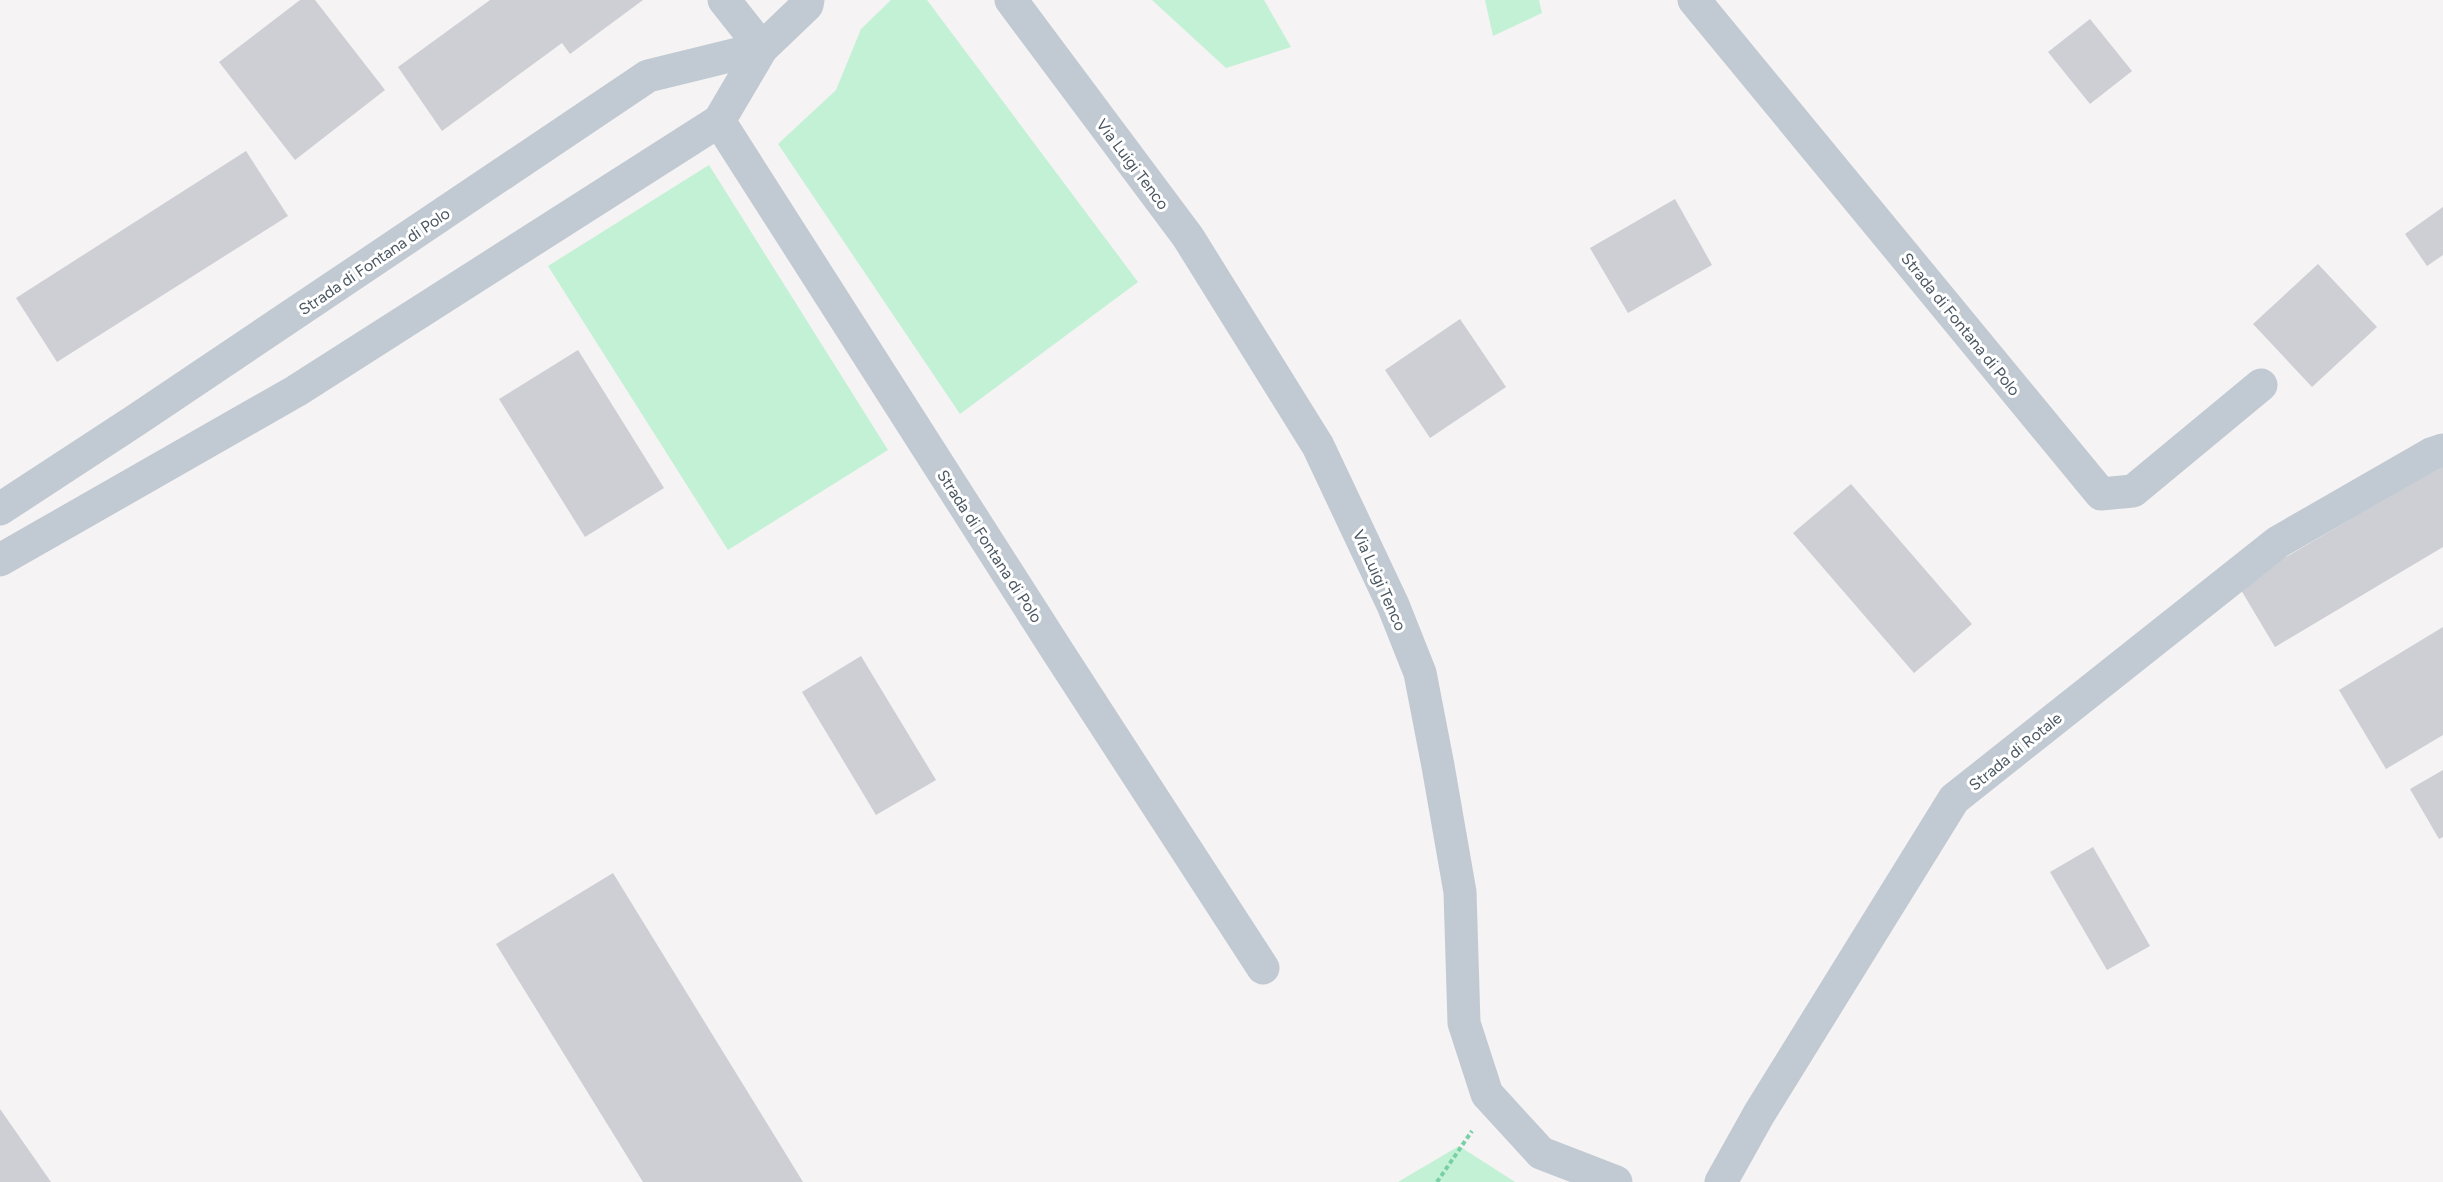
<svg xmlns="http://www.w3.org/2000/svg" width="2443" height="1182" font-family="Figtree,sans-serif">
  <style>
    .green { fill: #c3f1d5 }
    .building { fill: #cdcfd5 }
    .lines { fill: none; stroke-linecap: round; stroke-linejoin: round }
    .path { stroke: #7ad0a6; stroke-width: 4; stroke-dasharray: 4.5 3; stroke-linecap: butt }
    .minor { stroke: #c1cad2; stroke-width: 33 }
    .labels { text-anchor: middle; stroke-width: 6; stroke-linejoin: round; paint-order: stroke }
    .street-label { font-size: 16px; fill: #4a5661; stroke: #fff }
  </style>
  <rect width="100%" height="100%" fill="#f5f3f3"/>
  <g class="green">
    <polygon points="891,0 927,0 1138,282 960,414 778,144 836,90 861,29"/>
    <polygon points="1152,0 1264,0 1291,47 1226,68"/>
    <polygon points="1485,0 1539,0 1542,13 1493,36"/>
    <polygon points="709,165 888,450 728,550 548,266"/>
    <polygon points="1459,1146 1515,1182 1398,1182"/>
  </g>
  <g class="building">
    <polygon points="300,0 315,0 385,90 295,160 219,62"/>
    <polygon points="490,0 643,0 570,54 562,43 442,131 398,67"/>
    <polygon points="2090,19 2132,71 2090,104 2048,52"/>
    <polygon points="246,151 288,216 57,362 16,298"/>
    <polygon points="1675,199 1712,265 1628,313 1590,248"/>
    <polygon points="2443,207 2443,255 2427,266 2405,234"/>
    <polygon points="2318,264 2377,327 2312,387 2253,324"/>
    <polygon points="1460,319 1506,387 1430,438 1385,370"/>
    <polygon points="578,350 664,488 585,537 499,399"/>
    <polygon points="2443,465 2443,547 2275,647 2238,585"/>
    <polygon points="1851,484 1972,624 1914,673 1793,533"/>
    <polygon points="2443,627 2443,735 2386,769 2339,690"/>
    <polygon points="861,656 936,780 876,815 802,692"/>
    <polygon points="2443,770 2443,837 2439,839 2410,789"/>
    <polygon points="2093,847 2150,946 2107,970 2050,872"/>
    <polygon points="613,873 803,1182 643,1182 496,944"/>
    <polygon points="0,1109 51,1182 0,1182"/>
  </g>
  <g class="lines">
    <polyline class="path" points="1437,1182 1472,1131"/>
    <g class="minor">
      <polyline points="724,0 762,48"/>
      <polyline points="1011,0 1188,237 1318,446 1393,605 1420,673 1438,766 1460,892 1464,1023 1487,1094 1541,1153 1616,1182"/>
      <polyline points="1694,0 2101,494 2133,491 2261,385"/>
      <polyline points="719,121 1058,652 1263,968"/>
      <polyline points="0,509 136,420 648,76 762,48"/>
      <polyline points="0,560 296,391 719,121 762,48 807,5 808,0"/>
      <polyline points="1721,1182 1759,1114 1954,799 2278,542 2431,454 2443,450"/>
    </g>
  </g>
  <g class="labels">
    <g class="street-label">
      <text transform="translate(1133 164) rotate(53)" y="6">Via Luigi Tenco</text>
      <text transform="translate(374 261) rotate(-34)" y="6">Strada di Fontana di Polo</text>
      <text transform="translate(1961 324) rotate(51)" y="6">Strada di Fontana di Polo</text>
      <text transform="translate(990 546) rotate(57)" y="6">Strada di Fontana di Polo</text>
      <text transform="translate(1380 580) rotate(66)" y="6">Via Luigi Tenco</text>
      <text transform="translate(2015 751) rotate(-39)" y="6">Strada di Rotale</text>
    </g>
  </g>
</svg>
